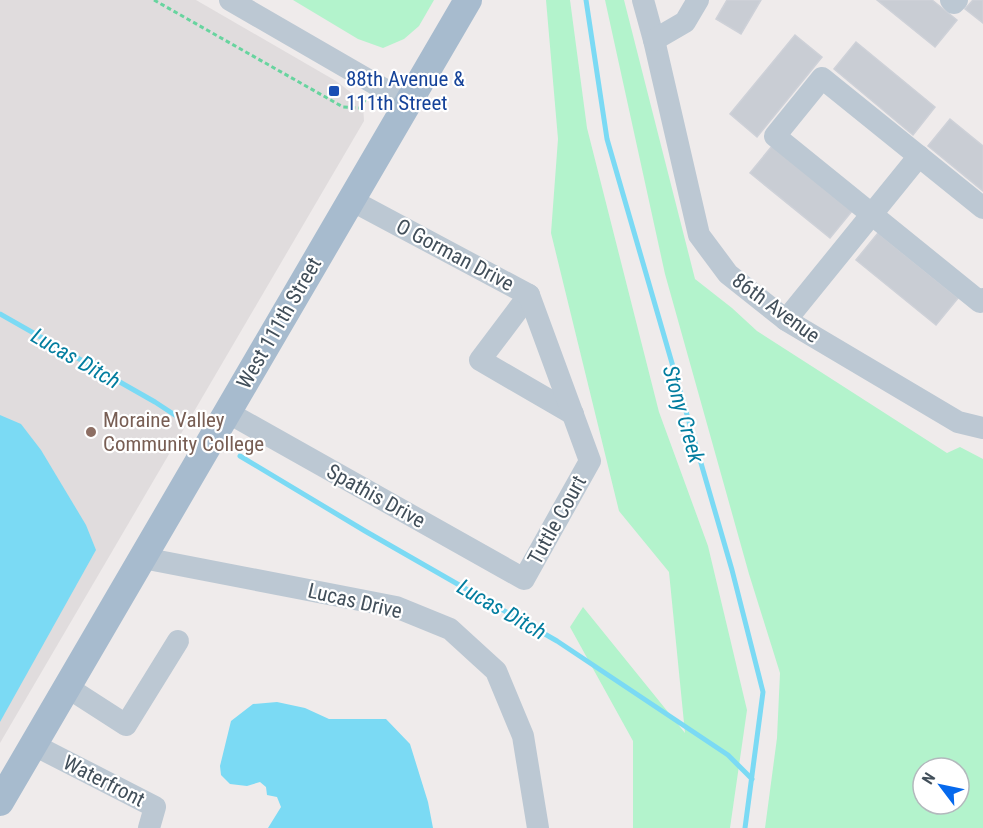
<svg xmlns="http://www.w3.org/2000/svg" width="983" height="828" font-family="'Roboto Condensed',sans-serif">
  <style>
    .education { fill: #e0dcdd }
    .green { fill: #b3f3cc; fill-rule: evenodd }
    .water { fill: #7bdaf4 }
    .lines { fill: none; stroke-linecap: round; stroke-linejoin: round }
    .stream { stroke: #7bdaf4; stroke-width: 5 }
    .building { fill: #c9cdd4; stroke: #ced1d8; stroke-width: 1.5 }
    .path { stroke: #68d49f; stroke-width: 3; stroke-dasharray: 4.5 3; stroke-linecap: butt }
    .minor { stroke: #bcc8d3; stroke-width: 22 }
    .major { stroke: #a7bbce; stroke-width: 28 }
    .transit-dot { fill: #1a4fb4; stroke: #fff; stroke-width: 2 }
    .education-dot { fill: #8d6e63; stroke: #fff; stroke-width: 2 }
    .labels { text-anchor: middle; stroke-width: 4.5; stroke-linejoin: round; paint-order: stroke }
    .transit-label { font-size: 21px; fill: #164399; stroke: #fff; text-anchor: start }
    .street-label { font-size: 21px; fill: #424f5a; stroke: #fff }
    .education-label { font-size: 21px; fill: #785e54; stroke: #fff; text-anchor: start }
    .water-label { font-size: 22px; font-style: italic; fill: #027d9f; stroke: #fff }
  </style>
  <rect width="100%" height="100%" fill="#efebeb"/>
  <polygon class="education" points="0,0 196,0 336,81 353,94 363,105 364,121 0,743"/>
  <g class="green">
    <polygon points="293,0 434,0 419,26 404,39 383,48 358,39"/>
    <polygon points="546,0 570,0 587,128 659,412 708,546 747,710 730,828 633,828 633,741 570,627 583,607 685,733 669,572 619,511 551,233 558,139"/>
    <path d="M605,0H624L695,279L732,308L757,331L947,453L960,447L983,459V828H765L777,738L780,673L749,574L665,274ZM923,768H959V804H923Z"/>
  </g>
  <g class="water">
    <polygon points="0,415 21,424 41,450 86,525 96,550 0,722"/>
    <polygon points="277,702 305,708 329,719 386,719 410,744 428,802 433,828 268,828 281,807 277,797 267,795 266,787 260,782 247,786 230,784 221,775 220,766 231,721 253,704"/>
  </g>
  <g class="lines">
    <g class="stream">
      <polyline points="586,0 607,139 732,570 763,692 745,828"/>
      <polyline points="0,314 155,402 184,421"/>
      <polyline points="240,456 365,531 557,641 728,755 752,779"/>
    </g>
  </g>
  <g class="building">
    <polygon points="727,0 761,0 741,34 716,19"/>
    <polygon points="877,0 932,0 957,20 935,47"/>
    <polygon points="973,0 983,0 983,23 965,9"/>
    <polygon points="795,35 822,57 757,137 730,114"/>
    <polygon points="856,42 935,107 913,135 834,69"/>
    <polygon points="950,119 983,146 983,191 928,146"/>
    <polygon points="772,146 852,211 830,238 750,173"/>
    <polygon points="878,233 958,298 936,325 856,260"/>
  </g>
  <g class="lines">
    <polyline class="path" points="154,0 343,107 360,108 365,100"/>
    <g class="minor">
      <polyline points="230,0 408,103"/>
      <polyline points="643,0 654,40 699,235 728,274 786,320 958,422 983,428"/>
      <polyline points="951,0 954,3 957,0"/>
      <polyline points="654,40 685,22 698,0"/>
      <polyline points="983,208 822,78 775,136 980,302 983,299"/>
      <polyline points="529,295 480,360 573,414"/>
      <polyline points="786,320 919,156"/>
      <polyline points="227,412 524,579 590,461 529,295 351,200"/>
      <polyline points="143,558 396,607 450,629 496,671 523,736 538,828"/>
      <polyline points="67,687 126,725 178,641"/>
      <polyline points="34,745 155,807 149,828"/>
    </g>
    <polyline class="major" points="0,802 468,0"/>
  </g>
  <rect class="transit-dot" x="328" y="85" width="12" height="12" rx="3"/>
  <circle class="education-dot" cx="91" cy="432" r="6"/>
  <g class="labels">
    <g class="transit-label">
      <text x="346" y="86">88th Avenue &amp;<tspan x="346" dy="24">111th Street</tspan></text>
    </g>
    <g class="street-label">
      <text transform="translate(455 255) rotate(28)" y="7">O Gorman Drive</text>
      <text transform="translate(776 308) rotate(36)" y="7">86th Avenue</text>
      <text transform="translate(279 323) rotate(-60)" y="7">West 111th Street</text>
      <text transform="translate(376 496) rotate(29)" y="7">Spathis Drive</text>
      <text transform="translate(557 520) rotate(-61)" y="7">Tuttle Court</text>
      <text transform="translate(355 601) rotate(13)" y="7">Lucas Drive</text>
      <text transform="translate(104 781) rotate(27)" y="7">Waterfront</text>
    </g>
    <g class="education-label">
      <text x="103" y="427">Moraine Valley<tspan x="103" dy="24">Community College</tspan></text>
    </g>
    <g class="water-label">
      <text transform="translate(76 358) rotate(30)" y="8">Lucas Ditch</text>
      <text transform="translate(684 414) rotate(74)" y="8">Stony Creek</text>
      <text transform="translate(502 609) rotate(30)" y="8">Lucas Ditch</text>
    </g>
  </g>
  <g transform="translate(941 786) rotate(302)"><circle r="28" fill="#ffffff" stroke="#b3b9bd" stroke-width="1.5"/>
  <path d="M0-4.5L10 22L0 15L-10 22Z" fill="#0669ed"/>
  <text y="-9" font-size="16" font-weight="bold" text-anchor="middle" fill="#424f5a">N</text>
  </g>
</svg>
